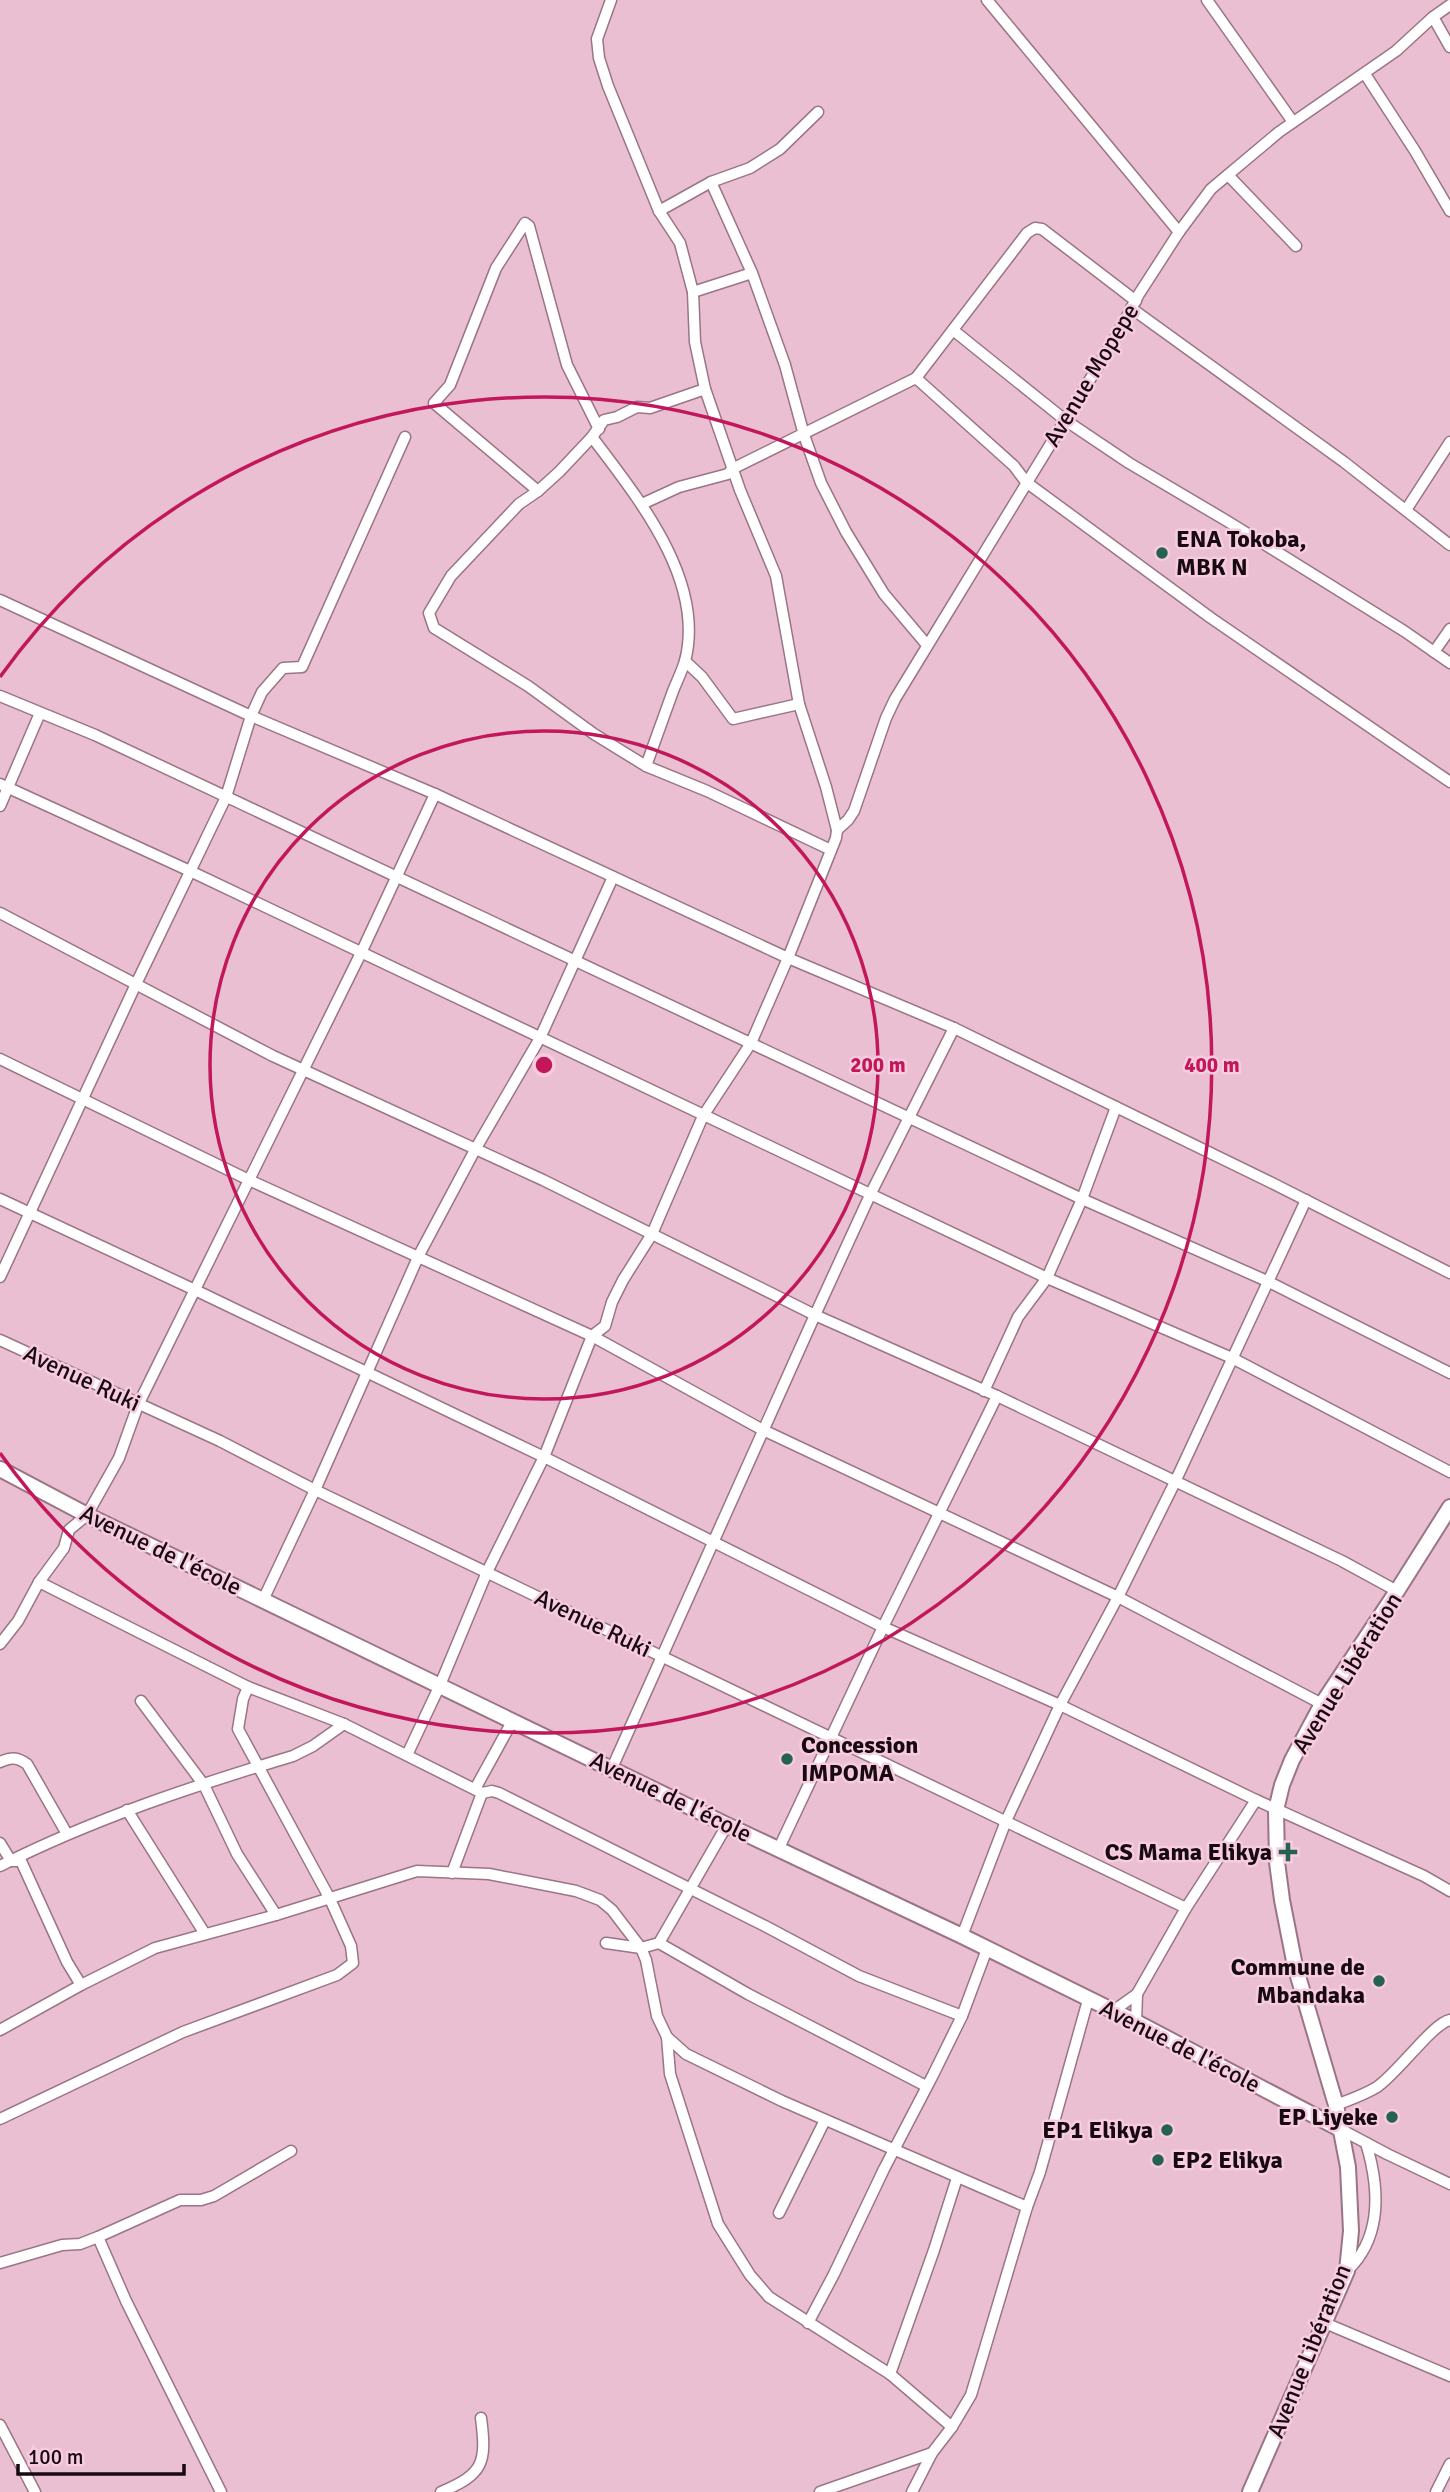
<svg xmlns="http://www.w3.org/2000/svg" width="1450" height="2492" font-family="Signika,sans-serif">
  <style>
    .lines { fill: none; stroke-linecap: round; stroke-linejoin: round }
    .street-casing { stroke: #9b7486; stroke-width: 13 }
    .secondary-casing { stroke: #9b7486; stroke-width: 18 }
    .street { stroke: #fff; stroke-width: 10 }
    .secondary { stroke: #fff; stroke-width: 14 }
    .ring { fill: none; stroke: #c2185b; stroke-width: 3.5 }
    .poi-dot { fill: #256350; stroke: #f7ccdf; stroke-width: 2.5 }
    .labels { text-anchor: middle; stroke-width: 5; stroke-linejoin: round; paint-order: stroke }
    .street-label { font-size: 24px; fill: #180a11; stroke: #f7ccdf }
    .poi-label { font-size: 24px; font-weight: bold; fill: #180a11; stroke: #f7ccdf; text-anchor: end }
    .centre { fill: #c2185b; stroke: #f7ccdf; stroke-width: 3.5 }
    .ring-label { font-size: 21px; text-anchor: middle; font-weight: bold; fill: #c2185b; stroke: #f7ccdf; stroke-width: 5; stroke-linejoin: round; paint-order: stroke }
  </style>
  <rect width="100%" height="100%" fill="#eabfd2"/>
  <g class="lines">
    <defs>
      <g id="street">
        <polyline points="987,0 1179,232"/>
        <polyline points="1207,0 1293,122"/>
        <polyline points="1433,17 1450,47"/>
        <polyline points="1365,74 1415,151 1450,211"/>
        <polyline points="1228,175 1296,246"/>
        <polyline points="711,182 752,273 785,365 804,435 821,483 846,532 884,594 927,645"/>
        <polyline points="659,211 711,182 750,168 780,149 818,112"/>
        <polyline points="693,292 752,273"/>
        <polyline points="1131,308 1344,462 1450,545"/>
        <polyline points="953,330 1065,420 1129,463 1227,521 1404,631 1450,663"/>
        <polyline points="916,378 1027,233 1035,228 1042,229 1136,301"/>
        <polyline points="705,389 650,408 637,407 617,417 604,420 592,437 559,472 538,491 519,504 451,576 429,613 434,628 439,631 528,686 594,734 646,766 707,791 831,850"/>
        <path d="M592,437C637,497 706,580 685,661C682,671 677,681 673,691C664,716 655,741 646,766"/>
        <polyline points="538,491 434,403 450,385 496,268 525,223 529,226 567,365 599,429"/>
        <polyline points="642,504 679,487 728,474 732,469 916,378 1014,466 1026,482 1211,618 1450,782"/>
        <polyline points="1406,510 1450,442"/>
        <polyline points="0,600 251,716 435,794 788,958 954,1028 1272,1183 1450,1273"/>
        <polyline points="1434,652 1450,629"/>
        <polyline points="685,661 702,677 733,719 799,704"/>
        <polyline points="0,696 95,735 1082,1199 1267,1281 1450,1373"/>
        <polyline points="0,784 190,871 1047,1278 1232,1358 1450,1472"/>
        <polyline points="0,806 40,713"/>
        <polyline points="837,830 848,820 854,811 886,718 895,699 1114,340 1139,294 1179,232 1211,189 1279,132 1396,51 1433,17 1450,5"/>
        <polyline points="0,913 273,1056 543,1180 815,1315 997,1396 1342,1561 1397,1591"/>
        <polyline points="0,1059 249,1180 592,1336 763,1430 1118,1597 1322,1704"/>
        <polyline points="0,1199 195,1290 544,1457 883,1627 1060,1705 1256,1800 1424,1876 1450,1891"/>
        <polyline points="0,1277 136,984 226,797 251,716 262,692 283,668 302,667 405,437"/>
        <polyline points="0,1340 220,1441 315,1490 1186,1908"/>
        <polyline points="984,1391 1018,1317 1047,1278 1082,1199 1116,1107"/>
        <polyline points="39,1582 248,1687"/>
        <polyline points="263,1600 315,1490 419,1255 476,1148 540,1038 613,877"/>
        <polyline points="0,1644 18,1621 39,1582 64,1548 69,1530 87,1515 119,1458 138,1405 361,953 435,794"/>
        <polyline points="141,1701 204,1785 237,1854 276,1915"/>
        <polyline points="407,1755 440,1685 487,1572 544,1457 592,1336 605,1326 612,1302 623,1280 652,1234 703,1116 751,1043 788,958 836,838 837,830 826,787 799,704 776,576 740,490 705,389 695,342 693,292 680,243 659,211 608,86 599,58 597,39 611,0"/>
        <path d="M0,1762C11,1757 17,1757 27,1764L67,1834"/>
        <polyline points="612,1768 815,1315 871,1193 954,1028"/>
        <polyline points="475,1789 513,1720"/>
        <polyline points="482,1793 492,1791 499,1793 765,1926 859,1976 962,2016"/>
        <polyline points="127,1810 205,1934"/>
        <polyline points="0,1843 11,1861 21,1861 67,1962 81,1985"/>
        <polyline points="779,1848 883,1627 997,1396"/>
        <path d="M0,1866C93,1819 193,1786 293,1756L313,1746L344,1724"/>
        <polyline points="962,1936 1006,1821 1060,1705 1118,1597 1175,1482 1306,1200"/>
        <polyline points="606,1943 641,1948 659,1943 727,1825"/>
        <polyline points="659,1943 748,1994 926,2086"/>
        <polyline points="1113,2011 1137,1994 1186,1908 1256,1800"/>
        <polyline points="1136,2022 1137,1994"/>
        <polyline points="0,2030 81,1985 155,1948 276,1915 417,1871 489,1874 576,1891 600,1900 612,1910 641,1948 646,1960 657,2016 667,2037 686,2054 782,2101 1027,2207"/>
        <polyline points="667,2037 670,2074 718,2224 750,2275 769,2297 890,2374 952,2427"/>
        <path d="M1336,2105C1349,2100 1364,2095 1377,2087C1398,2073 1433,2023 1450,2020"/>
        <polyline points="0,2119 183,2032 337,1975 353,1963 351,1946 330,1899 238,1729 243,1699 248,1687 344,1724 482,1793 452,1873"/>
        <polyline points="1340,2129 1387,2154 1450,2184"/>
        <polyline points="779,2213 825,2120"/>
        <polyline points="98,2237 180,2200 201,2200 214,2196 291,2151"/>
        <polyline points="0,2263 62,2245 80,2244 98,2237 126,2301 221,2492"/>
        <path d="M1348,2270C1383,2236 1379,2186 1366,2143"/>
        <polyline points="808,2323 834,2274 884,2169 933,2075 962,2016 987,1949"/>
        <polyline points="1325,2323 1450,2376"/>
        <polyline points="890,2374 934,2250 957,2178"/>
        <polyline points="0,2425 35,2492"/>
        <path d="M441,2492C483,2474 487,2464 481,2418"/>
        <polyline points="820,2492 932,2453"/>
        <polyline points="912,2492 932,2453 952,2427 971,2395 1027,2207 1040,2172 1088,2000"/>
        <polyline points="1436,2492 1450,2464"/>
      </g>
      <g id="secondary">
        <polyline points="0,1469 87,1515 727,1825 962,1936 1136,2022 1340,2129"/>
        <polyline points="1250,2492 1347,2271 1351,2231 1348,2167 1336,2105 1295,1966 1282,1900 1277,1862 1276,1810 1282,1785 1292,1760 1322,1704 1397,1591 1450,1507"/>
      </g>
    </defs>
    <use href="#street" class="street-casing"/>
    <use href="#secondary" class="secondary-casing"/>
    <use href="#street" class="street"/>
    <use href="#secondary" class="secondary"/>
  </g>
  <g class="ring">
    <circle cx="544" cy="1065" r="334"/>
    <path d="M0 677A668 668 0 1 1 0 1453"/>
  </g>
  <g class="poi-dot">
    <circle cx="1162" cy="553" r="7"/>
    <circle cx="787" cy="1759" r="7"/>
    <path d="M1284.5 1841.5h7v7h7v7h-7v7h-7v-7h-7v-7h7z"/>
    <circle cx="1379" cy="1981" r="7"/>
    <circle cx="1392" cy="2117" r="7"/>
    <circle cx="1167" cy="2130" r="7"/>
    <circle cx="1158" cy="2160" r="7"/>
  </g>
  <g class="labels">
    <g class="street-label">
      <text transform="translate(1091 375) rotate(-59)" y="8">Avenue Mopepe</text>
      <text transform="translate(82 1378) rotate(25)" y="8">Avenue Ruki</text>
      <text transform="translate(161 1550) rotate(26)" y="8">Avenue de l'école</text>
      <text transform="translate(593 1623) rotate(26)" y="8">Avenue Ruki</text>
      <text transform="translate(1347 1673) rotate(-58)" y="8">Avenue Libération</text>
      <text transform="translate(671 1797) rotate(26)" y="8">Avenue de l'école</text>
      <text transform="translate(1180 2046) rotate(27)" y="8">Avenue de l'école</text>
      <text transform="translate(1309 2351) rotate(-68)" y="8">Avenue Libération</text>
    </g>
    <g class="poi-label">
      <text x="1176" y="547" text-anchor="start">ENA Tokoba,<tspan x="1176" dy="28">MBK N</tspan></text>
      <text x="801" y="1753" text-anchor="start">Concession<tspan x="801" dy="28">IMPOMA</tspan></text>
      <text x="1272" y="1860">CS Mama Elikya</text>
      <text x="1365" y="1975">Commune de<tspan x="1365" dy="28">Mbandaka</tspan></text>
      <text x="1378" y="2125">EP Liyeke</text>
      <text x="1153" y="2138">EP1 Elikya</text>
      <text x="1172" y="2168" text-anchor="start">EP2 Elikya</text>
    </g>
  </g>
  <circle cx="544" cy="1065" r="10" class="centre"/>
  <g class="ring-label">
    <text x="878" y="1072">200 m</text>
    <text x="1212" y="1072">400 m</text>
  </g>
  <path d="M18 2464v10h166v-10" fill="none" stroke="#180a11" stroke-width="3.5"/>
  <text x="28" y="2464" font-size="21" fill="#180a11" stroke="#f7ccdf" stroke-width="5" paint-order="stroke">100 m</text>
</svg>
